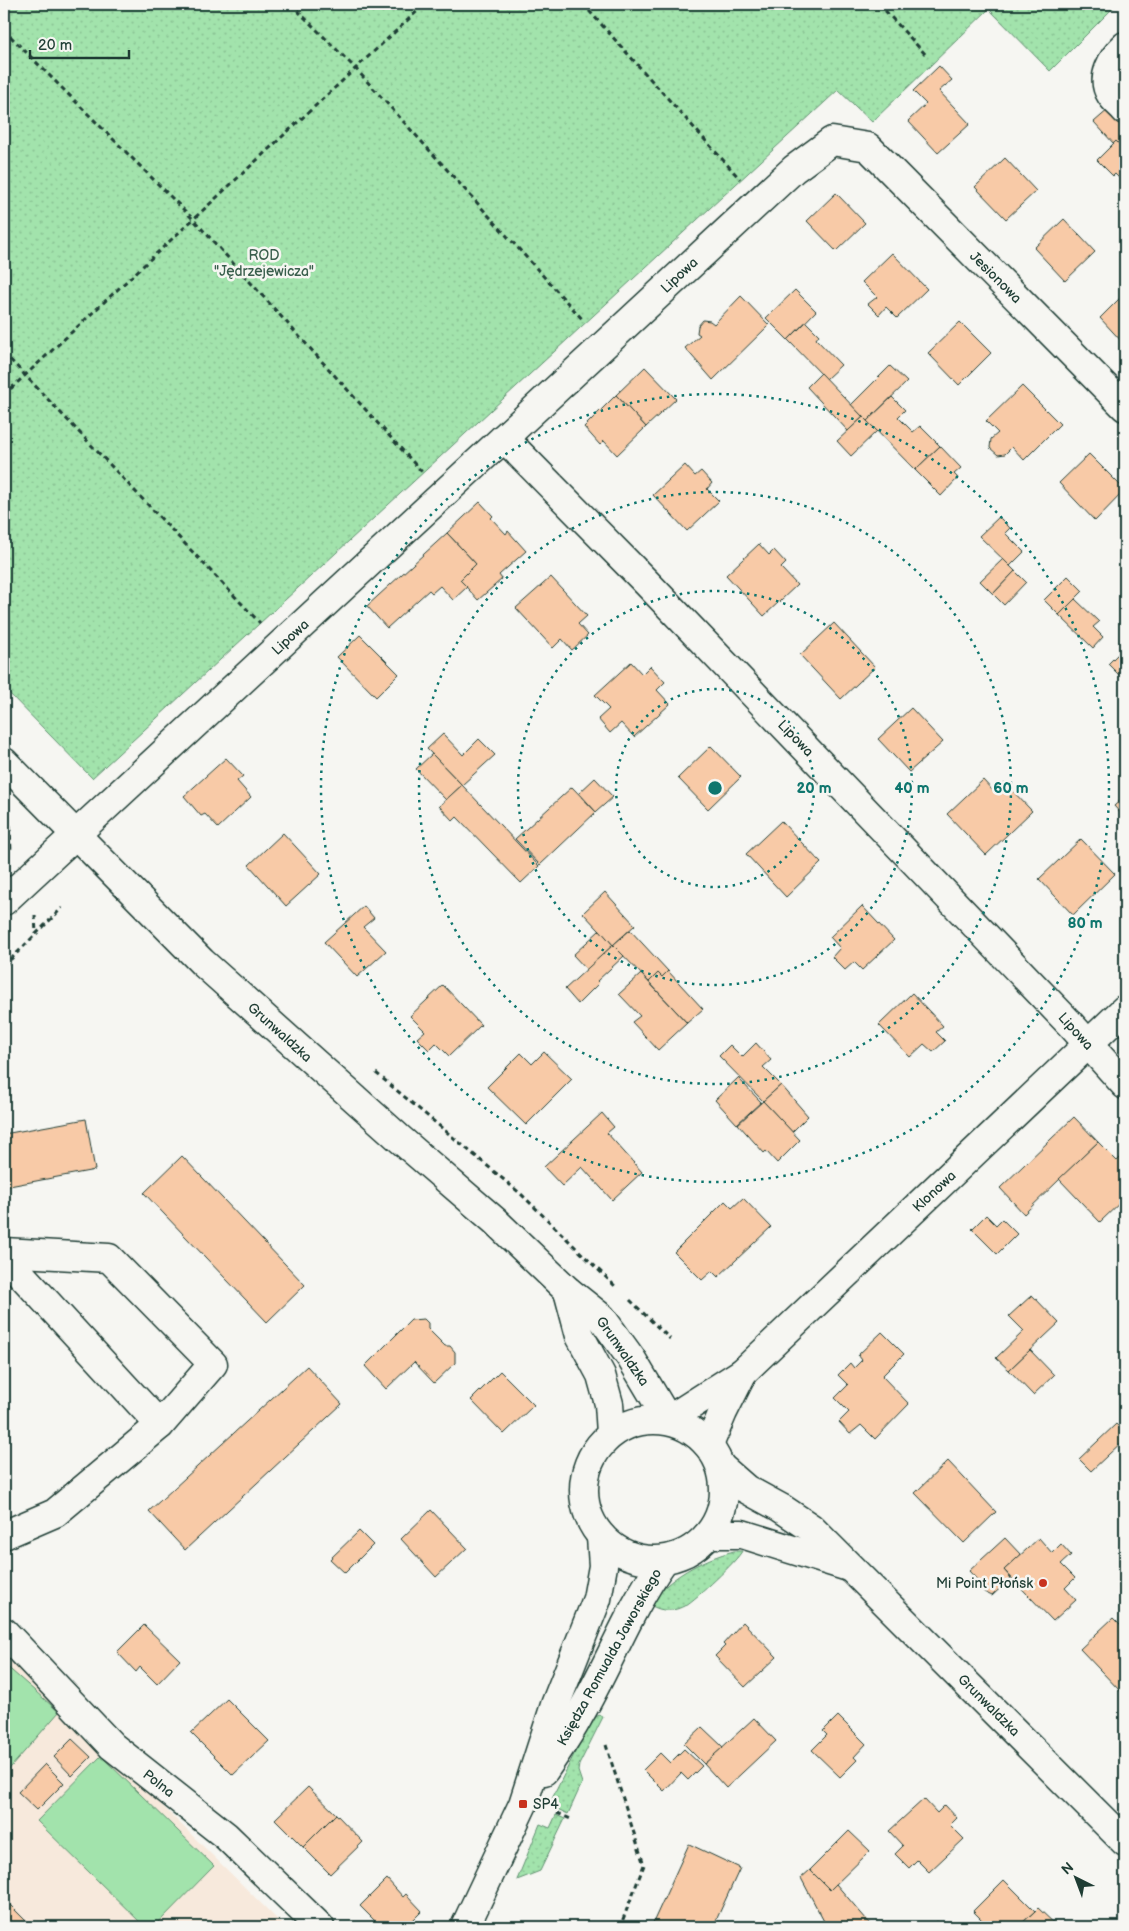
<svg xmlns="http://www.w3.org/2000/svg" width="1129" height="1931" font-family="'Balsamiq Sans',sans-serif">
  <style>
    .built { fill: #f7e9dc }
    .grass { fill: url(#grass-dots); stroke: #609070 }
    .pitch { fill: #a2e3ac; stroke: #609070 }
    .building { fill: #f8caa7; stroke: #1f3d34 }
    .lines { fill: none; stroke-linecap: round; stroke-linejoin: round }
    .minor-casing { stroke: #1f3d34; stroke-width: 31 }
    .path { stroke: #1f3d34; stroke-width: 3; stroke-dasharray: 5 4; stroke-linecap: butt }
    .minor { stroke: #f6f6f2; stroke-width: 28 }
    .ring { fill: none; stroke: #0f766e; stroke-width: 2.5; stroke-dasharray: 2.5 5 }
    .poi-dot { fill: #c8321e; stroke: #f6f6f2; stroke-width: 2 }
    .labels { text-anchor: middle; stroke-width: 5; stroke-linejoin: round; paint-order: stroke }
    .park-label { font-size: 14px; fill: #395e4c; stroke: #f6f6f2 }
    .street-label { font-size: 14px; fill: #1f3d34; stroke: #f6f6f2 }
    .poi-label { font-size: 14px; fill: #1f3d34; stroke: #f6f6f2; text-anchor: end }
    .centre { fill: #0f766e; stroke: #f6f6f2; stroke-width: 2.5 }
    .ring-label { font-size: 15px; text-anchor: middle; font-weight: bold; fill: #0f766e; stroke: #f6f6f2; stroke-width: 5; stroke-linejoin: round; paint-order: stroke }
  </style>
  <defs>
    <pattern id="grass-dots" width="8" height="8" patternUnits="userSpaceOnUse" patternTransform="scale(1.25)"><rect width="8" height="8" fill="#a2e3ac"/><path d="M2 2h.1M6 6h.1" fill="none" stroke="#8bc495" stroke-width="1.8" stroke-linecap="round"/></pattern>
  </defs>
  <rect width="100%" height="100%" fill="#f6f6f2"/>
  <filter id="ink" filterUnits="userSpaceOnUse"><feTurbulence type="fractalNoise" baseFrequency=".02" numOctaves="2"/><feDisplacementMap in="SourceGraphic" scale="10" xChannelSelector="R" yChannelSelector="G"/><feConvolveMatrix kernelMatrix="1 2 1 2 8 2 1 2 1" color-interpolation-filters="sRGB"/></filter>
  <g filter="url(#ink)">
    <polygon class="built" points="4,1647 129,1773 285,1927 4,1927"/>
    <g class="grass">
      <polygon points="4,4 1117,4 1050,71 989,9 872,122 838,90 92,778 4,688"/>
      <path d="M734,1551H742C738,1560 695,1600 686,1605C674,1612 662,1612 650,1605C666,1578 703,1559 734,1551Z"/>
      <polygon points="600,1715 603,1717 579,1765 578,1771 582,1783 568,1814 549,1805 592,1718"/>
      <polygon points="556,1815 565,1819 540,1871 517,1880 540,1824 550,1828"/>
    </g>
    <g class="pitch">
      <polygon points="4,1664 59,1712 4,1775"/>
      <polygon points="101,1756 214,1866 154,1927 145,1927 37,1821"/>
    </g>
    <g class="building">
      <polygon points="939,66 952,80 939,91 970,124 938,153 908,121 926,104 913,91"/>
      <polygon points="1109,109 1125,127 1125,150 1116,141 1114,144 1094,122"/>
      <polygon points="1116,141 1125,150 1125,184 1115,174 1113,176 1097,160"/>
      <polygon points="1005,158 1036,191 1006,219 975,187"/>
      <polygon points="836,193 865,223 836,251 807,221"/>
      <polygon points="1064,219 1095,252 1065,281 1034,248"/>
      <polygon points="892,253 927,289 897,318 886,307 879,315 868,304 877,297 862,282"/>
      <polygon points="795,290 816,311 788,340 766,318"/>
      <polygon points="1125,293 1125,345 1100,318"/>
      <polygon points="741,296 769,325 713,380 685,348 700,335 697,333 698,326 703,320 710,321 714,324"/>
      <polygon points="806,322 819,335 816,339 841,365 826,379 788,340"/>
      <polygon points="960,322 991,353 959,385 928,353"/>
      <polygon points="890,366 907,382 867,421 851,405"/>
      <polygon points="645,367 676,399 646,427 616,395"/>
      <polygon points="821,373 863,417 848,431 807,387"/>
      <polygon points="1022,386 1060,424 1024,460 1012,447 1005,454 998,455 990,448 991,439 998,433 986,421"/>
      <polygon points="616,395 646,427 617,455 604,441 600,445 584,427"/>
      <polygon points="892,397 905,410 898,417 913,432 920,426 940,446 915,470 867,421"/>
      <polygon points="863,417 877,431 851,456 837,441"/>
      <polygon points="940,446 961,468 954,474 958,478 941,496 915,470"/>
      <polygon points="1089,454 1125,490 1095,521 1059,483"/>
      <polygon points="685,465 695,476 701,471 712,483 707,489 719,501 687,531 653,495"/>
      <polygon points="480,502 493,516 491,518 506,534 508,531 526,551 499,575 502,579 478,600 460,580 476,564 447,533"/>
      <polygon points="999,517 1010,528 1005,533 1024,552 1010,566 979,536"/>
      <polygon points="447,533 476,564 460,580 467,587 453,600 440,586 432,593 429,590 387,628 367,606"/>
      <polygon points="759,544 769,555 774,550 786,563 781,568 797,585 764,616 726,575"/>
      <polygon points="1125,557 1125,568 1120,562"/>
      <polygon points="1003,559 1015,571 993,594 980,581"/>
      <polygon points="1015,571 1026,582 1004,605 993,594"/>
      <polygon points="1068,576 1083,591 1059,615 1044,600"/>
      <polygon points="551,577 587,616 578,624 588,635 572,650 562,639 553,648 516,608"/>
      <polygon points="1075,599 1099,622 1093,627 1103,637 1093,648 1059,615"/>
      <polygon points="834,623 875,667 841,699 800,655"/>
      <polygon points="360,635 399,674 376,697 337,657"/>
      <polygon points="1125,647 1125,675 1124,673 1120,676 1108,664"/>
      <polygon points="631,662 642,674 650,666 665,682 657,690 670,704 634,737 621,723 610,733 598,719 609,709 595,695"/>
      <polygon points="911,708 943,742 909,772 878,739"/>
      <polygon points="443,734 463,755 479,739 495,755 462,785 427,749"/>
      <polygon points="711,746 741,777 708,809 678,778"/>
      <polygon points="432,754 462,785 446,800 416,769"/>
      <polygon points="226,758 243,776 237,781 251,797 218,828 205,814 201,816 184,796"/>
      <polygon points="595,778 613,797 596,812 579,793"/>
      <polygon points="983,780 994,792 1004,782 1032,811 986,855 947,814"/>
      <polygon points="462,785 539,866 521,883 457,817 453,821 439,806"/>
      <polygon points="572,787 596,812 540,865 515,839"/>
      <polygon points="1125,796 1125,818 1114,806"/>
      <polygon points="781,821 821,863 786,897 746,854"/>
      <polygon points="283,833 321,874 286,906 249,865"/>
      <polygon points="1081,839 1115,874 1073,915 1039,879"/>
      <polygon points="605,892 635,925 613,945 583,913"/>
      <polygon points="364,906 374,918 363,927 386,951 357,977 324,942"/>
      <polygon points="862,906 894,940 862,970 854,962 845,970 832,957 840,948 830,937"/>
      <polygon points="600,930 613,945 587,970 573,955"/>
      <polygon points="630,930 668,971 662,977 658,973 649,982 613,945"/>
      <polygon points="613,945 624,956 597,981 599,983 578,1004 565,989"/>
      <polygon points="668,971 703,1009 687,1023 649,982 658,973 662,977"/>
      <polygon points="641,974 687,1023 658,1050 632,1022 640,1016 619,994"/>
      <polygon points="443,985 481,1025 449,1056 436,1043 429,1050 417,1038 425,1031 410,1016"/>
      <polygon points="912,993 943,1026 936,1032 945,1041 933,1052 924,1044 910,1057 879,1025"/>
      <polygon points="756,1043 771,1060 763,1067 781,1085 763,1101 719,1056 730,1045 742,1057"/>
      <polygon points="544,1052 572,1079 526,1125 487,1087 521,1053 532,1064"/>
      <polygon points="738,1078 761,1102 737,1124 715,1100"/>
      <polygon points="781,1085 808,1116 792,1132 763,1101"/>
      <polygon points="763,1101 800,1140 777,1163 766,1151 764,1153 738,1124"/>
      <polygon points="602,1113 614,1127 607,1133 642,1172 612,1200 582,1167 562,1186 544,1167"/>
      <polygon points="1074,1117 1098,1142 1024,1214 1000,1188"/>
      <polygon points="86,1119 95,1170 4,1187 4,1134"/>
      <polygon points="1098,1142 1117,1161 1122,1156 1125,1160 1125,1198 1100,1222 1059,1179"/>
      <polygon points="182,1156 305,1285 267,1322 144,1193"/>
      <polygon points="743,1198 771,1227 718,1277 712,1271 702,1280 674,1252 725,1201 732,1208"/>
      <polygon points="986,1215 996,1225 1002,1219 1017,1234 997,1254 972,1229"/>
      <polygon points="1032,1295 1059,1323 1009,1370 996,1358 1024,1331 1009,1316"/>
      <polygon points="424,1319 428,1323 428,1329 445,1346 450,1346 455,1352 455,1363 434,1383 414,1362 386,1389 365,1366 411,1320"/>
      <polygon points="882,1332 904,1354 882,1376 909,1404 875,1439 861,1425 850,1434 839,1422 849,1412 835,1398 848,1385 838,1375 850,1363 854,1368 862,1360 858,1355"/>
      <polygon points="1030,1350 1054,1375 1033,1395 1009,1370"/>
      <polygon points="307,1366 342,1404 185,1550 149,1511"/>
      <polygon points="500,1371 534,1405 504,1434 471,1400"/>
      <polygon points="1116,1424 1125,1433 1125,1439 1091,1471 1079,1459"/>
      <polygon points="948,1461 996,1512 964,1543 915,1493"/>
      <polygon points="431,1510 467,1548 436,1577 401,1539"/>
      <polygon points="359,1531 373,1545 345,1573 330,1559"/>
      <polygon points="1005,1538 1021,1555 1004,1570 1011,1578 992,1596 984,1592 982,1585 969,1571"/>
      <polygon points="1039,1538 1052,1553 1061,1544 1071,1555 1061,1564 1075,1578 1065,1588 1076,1600 1053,1621 1004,1570"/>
      <polygon points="1113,1618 1125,1630 1125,1688 1121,1692 1080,1649"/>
      <polygon points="743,1622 777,1657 745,1687 715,1656 725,1646 723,1644"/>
      <polygon points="144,1625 180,1660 157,1684 140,1667 136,1672 117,1652"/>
      <polygon points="227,1699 269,1741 233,1775 191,1733"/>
      <polygon points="838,1716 866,1744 854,1757 857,1760 840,1777 812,1750 827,1735 823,1731"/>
      <polygon points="754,1718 776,1741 726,1788 704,1764"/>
      <polygon points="702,1727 723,1747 704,1764 684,1744"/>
      <polygon points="72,1739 91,1757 72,1776 54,1757"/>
      <polygon points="684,1749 702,1766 688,1780 681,1773 664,1791 643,1770 660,1753 670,1763"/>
      <polygon points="45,1764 64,1783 37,1810 18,1792"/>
      <polygon points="308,1787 336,1814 303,1847 275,1819"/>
      <polygon points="924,1799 937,1813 945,1805 957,1818 950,1825 964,1839 929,1872 917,1860 909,1868 895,1854 903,1846 889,1831"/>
      <polygon points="336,1814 363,1842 330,1874 303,1847"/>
      <polygon points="849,1831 870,1851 830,1890 810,1870"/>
      <polygon points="689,1844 740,1868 713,1927 651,1927"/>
      <polygon points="810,1870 830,1890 836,1884 873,1927 827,1927 801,1878"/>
      <polygon points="387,1879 403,1897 406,1894 422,1911 406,1927 381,1927 360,1906"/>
      <polygon points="1004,1880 1035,1911 1018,1927 989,1927 973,1911"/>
      <polygon points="7,1902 32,1927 4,1927 4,1905"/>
      <polygon points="1038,1908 1058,1927 1018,1927 1035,1911"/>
      <polygon points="937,1921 943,1927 932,1927"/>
    </g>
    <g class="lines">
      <defs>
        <g id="minor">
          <path d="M1125,46C1112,58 1100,78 1111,95C1115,101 1121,105 1125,110"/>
          <polyline points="504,438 647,583 1072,1026 1125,1085"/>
          <polyline points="4,762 202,962 400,1139 495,1221 568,1291 602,1318 631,1358 668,1420"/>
          <polyline points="4,901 794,169 832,141 868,147 1125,407"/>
          <polyline points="4,1252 109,1258 213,1364 160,1425 55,1513 4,1535"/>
          <polyline points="4,1256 160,1425"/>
          <polyline points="568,1291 580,1336 601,1375 609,1404 611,1433"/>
          <circle cx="654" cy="1490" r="70"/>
          <polyline points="668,1420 743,1372 1125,1009"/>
          <polyline points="709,1445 723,1412 743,1372"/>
          <polyline points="722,1468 746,1489 781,1508 811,1528 1125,1842"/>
          <polyline points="710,1534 742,1534 848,1567"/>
          <polyline points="4,1632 112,1746 226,1836 320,1927"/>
          <path d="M544,1771C556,1753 569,1735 579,1716C609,1665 629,1609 664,1560"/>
          <polyline points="465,1927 523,1804 555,1705 597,1599 603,1566 601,1537"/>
        </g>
      </defs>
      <use href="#minor" class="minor-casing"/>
      <g class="path">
        <polyline points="291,4 355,68 584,321"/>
        <polyline points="583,4 740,179"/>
        <polyline points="879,4 926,55"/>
        <polyline points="4,30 193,219 422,472"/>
        <polyline points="4,353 260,623"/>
        <polyline points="4,395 425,4"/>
        <polyline points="4,819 10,826 11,852"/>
        <polyline points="35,915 36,934"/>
        <polyline points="4,966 62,908"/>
        <polyline points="376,1073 521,1194 616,1287"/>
        <polyline points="630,1300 670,1339"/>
        <polyline points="606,1745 644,1865 620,1927"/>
        <polyline points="557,1813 571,1819"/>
      </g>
      <use href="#minor" class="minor"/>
    </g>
  </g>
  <g class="ring">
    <circle cx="715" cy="788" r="99"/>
    <circle cx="715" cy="788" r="197"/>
    <circle cx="715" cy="788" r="296"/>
    <circle cx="715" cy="788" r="394"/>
  </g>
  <g class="poi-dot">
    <circle cx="1043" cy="1583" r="5"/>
    <rect x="518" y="1799" width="10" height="10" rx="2.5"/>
  </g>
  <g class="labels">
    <g class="park-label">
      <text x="264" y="260">ROD<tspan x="264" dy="16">"Jędrzejewicza"</tspan></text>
    </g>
    <g class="street-label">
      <text transform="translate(679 275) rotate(-43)" y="5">Lipowa</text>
      <text transform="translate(996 277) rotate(45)" y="5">Jesionowa</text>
      <text transform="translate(290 637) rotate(-43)" y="5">Lipowa</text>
      <text transform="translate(796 738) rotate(46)" y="5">Lipowa</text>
      <text transform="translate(1076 1031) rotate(48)" y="5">Lipowa</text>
      <text transform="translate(280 1032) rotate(42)" y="5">Grunwaldzka</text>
      <text transform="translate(934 1191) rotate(-43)" y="5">Klonowa</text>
      <text transform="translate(623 1351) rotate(55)" y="5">Grunwaldzka</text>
      <text transform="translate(609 1657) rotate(-61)" y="5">Księdza Romualda Jaworskiego</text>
      <text transform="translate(989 1705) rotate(45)" y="5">Grunwaldzka</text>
      <text transform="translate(159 1783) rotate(38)" y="5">Polna</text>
    </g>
    <g class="poi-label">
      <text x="1033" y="1588">Mi Point Płońsk</text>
      <text x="533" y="1809" text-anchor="start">SP4</text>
    </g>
  </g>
  <circle cx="715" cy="788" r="8" class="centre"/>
  <g class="ring-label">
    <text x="814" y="793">20 m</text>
    <text x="912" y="793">40 m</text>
    <text x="1011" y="793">60 m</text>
    <text x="1085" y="928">80 m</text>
  </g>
  <rect width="1129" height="1931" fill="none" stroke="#f6f6f2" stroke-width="20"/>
  <rect x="10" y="10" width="1109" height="1911" fill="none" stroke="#1f3d34" stroke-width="2" filter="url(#ink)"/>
  <g transform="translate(1076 1878) rotate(318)" stroke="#f6f6f2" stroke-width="4" paint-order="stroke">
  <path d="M0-4L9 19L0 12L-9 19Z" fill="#1f3d34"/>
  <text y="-8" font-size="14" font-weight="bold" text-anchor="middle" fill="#1f3d34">N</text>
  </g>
  <path d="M30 50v8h99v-8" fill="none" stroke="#1f3d34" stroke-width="2.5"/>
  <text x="38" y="50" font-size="15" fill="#1f3d34" stroke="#f6f6f2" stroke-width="4" paint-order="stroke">20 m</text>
</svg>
